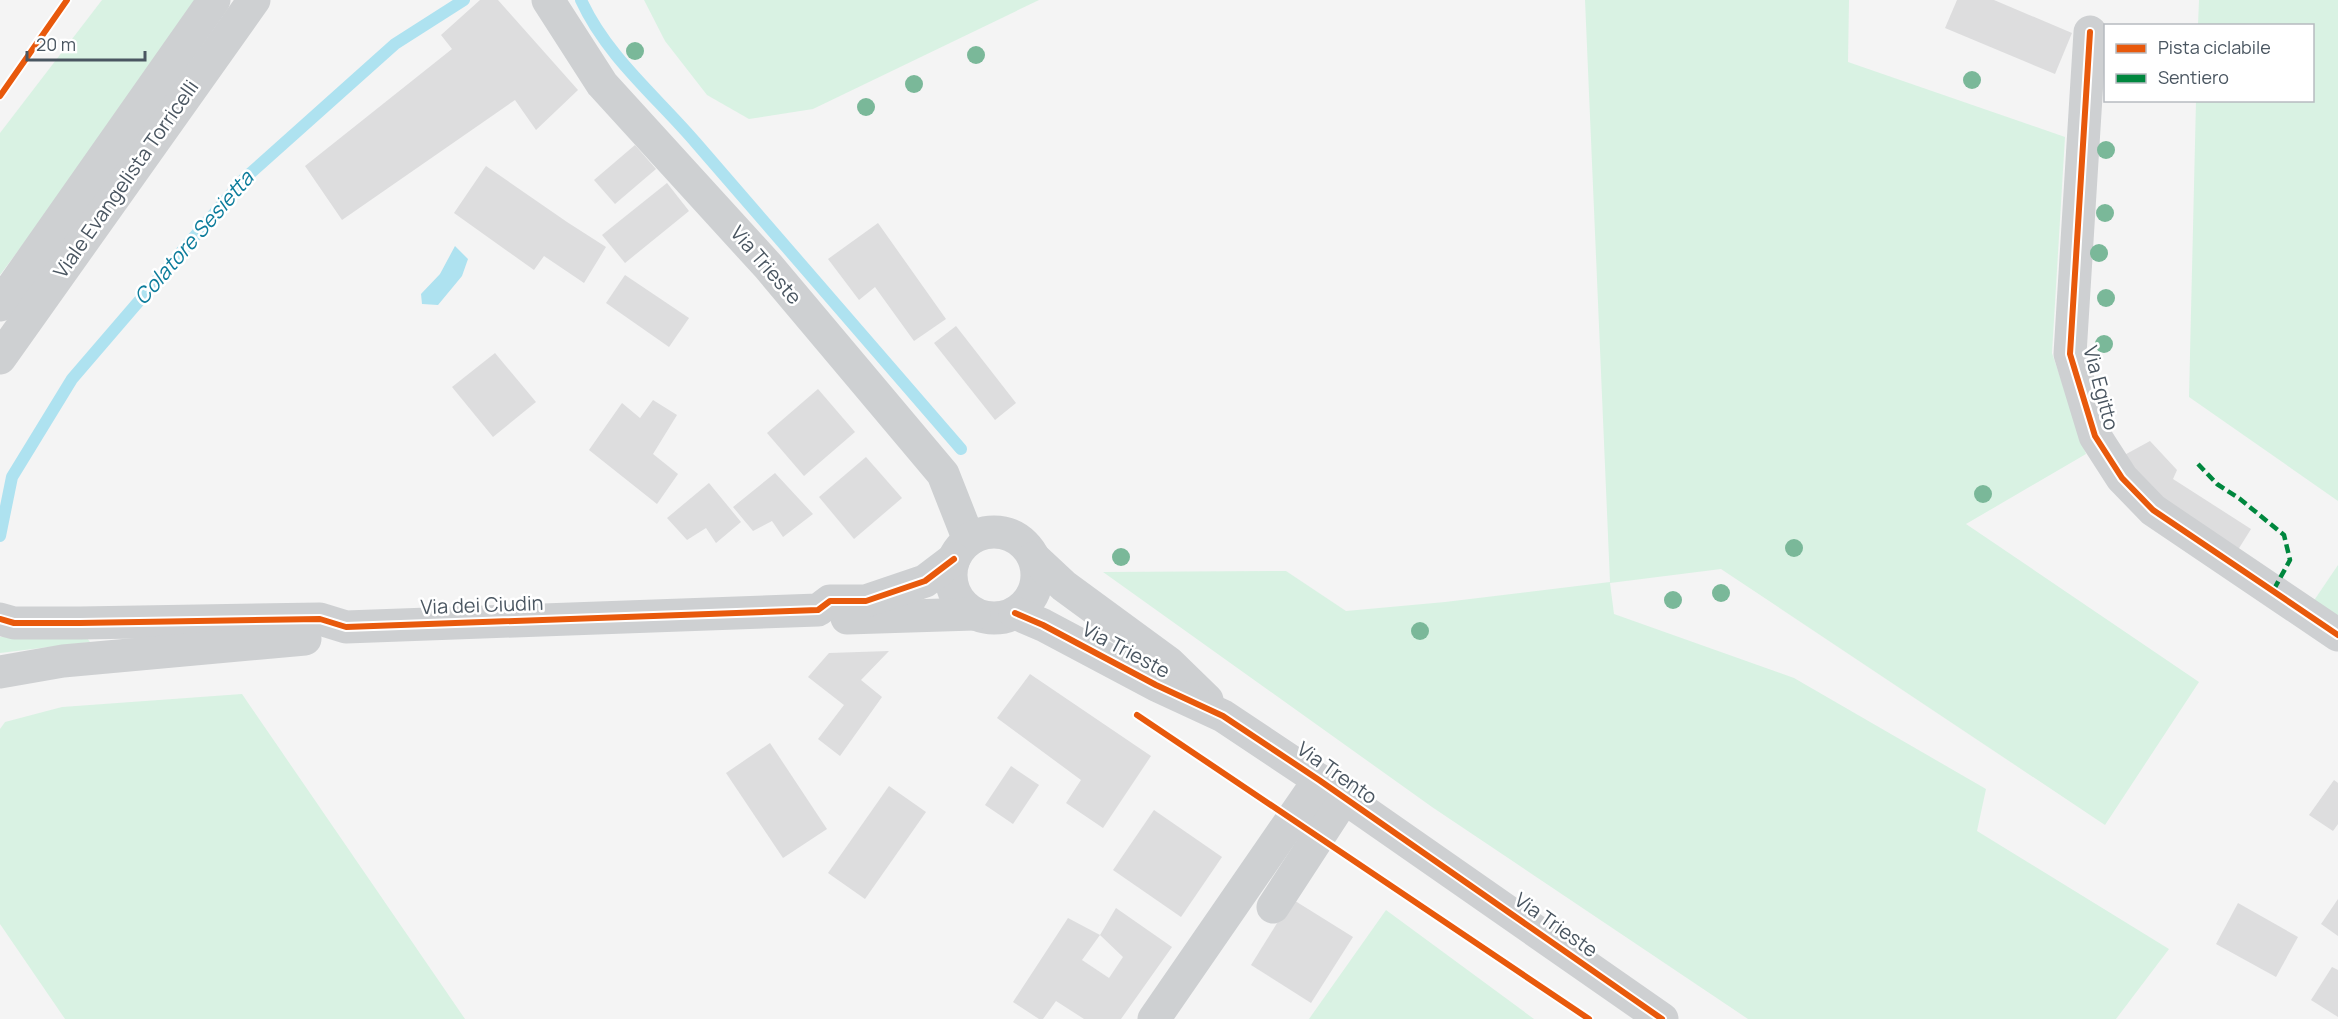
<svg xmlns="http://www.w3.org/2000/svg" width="2338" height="1019" font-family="Manrope,sans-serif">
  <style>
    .green { fill: #d9f2e3 }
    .water { fill: #aee2f0 }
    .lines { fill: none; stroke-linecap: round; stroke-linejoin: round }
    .stream { stroke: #aee2f0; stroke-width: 12 }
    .building { fill: #ddddde }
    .minor { stroke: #ced0d2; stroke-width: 33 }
    .quiet { stroke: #00873e; stroke-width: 4.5; stroke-dasharray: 9 4.5; stroke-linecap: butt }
    .cycleway-casing { stroke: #fff; stroke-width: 10 }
    .cycleway { stroke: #e8590c; stroke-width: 6 }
    .tree { fill: #7ab899 }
    .labels { text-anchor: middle; stroke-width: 5; stroke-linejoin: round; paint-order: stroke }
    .street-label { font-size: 20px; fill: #4a5661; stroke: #fff }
    .water-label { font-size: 21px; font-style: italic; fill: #0c7c9b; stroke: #fff }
  </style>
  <rect width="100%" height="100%" fill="#f4f4f4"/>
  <g class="green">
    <polygon points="102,0 206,0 0,275 0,133"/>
    <polygon points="644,0 1039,0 813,109 749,119 707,95 665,41"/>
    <polygon points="1585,0 1849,0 1848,62 2065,137 2052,353 2086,454 1966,524 2199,682 2105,825 1721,569 1610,583 1614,614 1794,678 1986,789 1977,831 2169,949 2116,1019 1748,1019 1432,807 1103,572 1286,571 1346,611 1445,602 1610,582"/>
    <polygon points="2199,0 2338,0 2338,501 2189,397 2196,101 2312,100 2312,26 2198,25"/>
    <polygon points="2338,565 2338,619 2313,602"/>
    <polygon points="0,637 87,638 90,642 0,653"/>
    <polygon points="242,694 465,1019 65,1019 0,924 0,729 5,722 62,707"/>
    <polygon points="1386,910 1534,1019 1309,1019"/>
  </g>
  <polygon class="water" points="455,246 468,259 462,276 438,305 422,304 421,294 440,274"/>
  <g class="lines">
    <g class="stream">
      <path d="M581,0C607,57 657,97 697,144C785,246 873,348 961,449"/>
      <polyline points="0,536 12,477 72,379 244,179 395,44 464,0"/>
    </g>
  </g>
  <g class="building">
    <polygon points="480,0 498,0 578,90 536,130 515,100 342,220 305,166 452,49 441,35"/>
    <polygon points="1957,0 1994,0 2072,33 2055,74 1945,28"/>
    <polygon points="635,145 656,169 615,204 594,180"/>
    <polygon points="486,166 567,222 606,247 584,283 544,256 534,270 454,213"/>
    <polygon points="667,183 689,211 625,263 602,235"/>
    <polygon points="878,223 946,319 914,341 875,287 859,300 828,259"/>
    <polygon points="625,275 689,318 669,347 606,303"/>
    <polygon points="956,326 1016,403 995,420 934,343"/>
    <polygon points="495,353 536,402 493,437 452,387"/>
    <polygon points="818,389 855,432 804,476 767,433"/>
    <polygon points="653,400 677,415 653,454 678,474 657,504 589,450 622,403 640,418"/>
    <polygon points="2150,441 2177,470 2173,479 2251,529 2236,553 2157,503 2119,458"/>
    <polygon points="866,457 902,498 854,539 819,497"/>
    <polygon points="775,473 813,514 783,537 772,521 753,531 733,507"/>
    <polygon points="709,483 741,522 716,543 706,528 687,540 667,518"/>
    <polygon points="889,651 861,680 882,697 840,756 818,739 844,705 808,677 829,653"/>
    <polygon points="1030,674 1151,756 1103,828 1066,803 1081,780 997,718"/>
    <polygon points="770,743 827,829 783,858 726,773"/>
    <polygon points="1011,766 1039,785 1013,824 985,805"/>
    <polygon points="2334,780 2338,783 2338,824 2333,831 2309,815"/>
    <polygon points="889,786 926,812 865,899 828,873"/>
    <polygon points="1154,810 1222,857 1181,917 1113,870"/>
    <polygon points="1292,899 1353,937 1311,1003 1251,965"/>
    <polygon points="2338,899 2338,936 2321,924"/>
    <polygon points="2238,903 2298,937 2276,977 2216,944"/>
    <polygon points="1116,908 1172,947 1121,1019 1084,1019 1056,1001 1043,1019 1039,1019 1013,1002 1068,918 1100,935 1082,960 1109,978 1123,957 1100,935"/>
    <polygon points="2332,967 2338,970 2338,1017 2311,1000"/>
  </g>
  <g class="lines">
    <g class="minor">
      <polyline points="548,0 602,84 768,266 943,474 969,540"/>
      <polyline points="2090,32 2070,354 2095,436 2122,478 2153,510 2338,635"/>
      <polyline points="0,305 214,0"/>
      <polyline points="0,358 254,0"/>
      <circle cx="994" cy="575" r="43"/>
      <polyline points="1034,558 1064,586 1169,663 1207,700"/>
      <polyline points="1015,613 1043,625 1156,685 1223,716 1319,780 1662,1019"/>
      <polyline points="847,618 974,614"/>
      <polyline points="0,619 14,623 80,623 320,619 346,627 818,610 830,601 866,601 925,581 954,559"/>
      <polyline points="0,672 63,661 305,639"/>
      <polyline points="1273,907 1344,798"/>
      <polyline points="1154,1019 1319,780"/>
    </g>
    <polyline class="quiet" points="2198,464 2217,484 2240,499 2284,535 2290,560 2273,591"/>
    <defs>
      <g id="cycleway">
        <polyline points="2090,32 2070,354 2095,436 2122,478 2153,510 2338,635"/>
        <polyline points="0,96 67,0"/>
        <polyline points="1015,613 1043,625 1156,685 1223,716 1319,780 1662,1019"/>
        <polyline points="0,619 14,623 80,623 320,619 346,627 818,610 830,601 866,601 925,581 954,559"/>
        <polyline points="1137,715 1589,1019"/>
      </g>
    </defs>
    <use href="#cycleway" class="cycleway-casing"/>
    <use href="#cycleway" class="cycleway"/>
  </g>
  <g class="tree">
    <circle cx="635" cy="51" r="9"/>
    <circle cx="976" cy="55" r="9"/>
    <circle cx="1972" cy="80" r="9"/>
    <circle cx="914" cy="84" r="9"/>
    <circle cx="866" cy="107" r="9"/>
    <circle cx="2106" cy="150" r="9"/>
    <circle cx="2105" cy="213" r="9"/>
    <circle cx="2099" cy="253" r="9"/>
    <circle cx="2106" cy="298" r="9"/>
    <circle cx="2104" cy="344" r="9"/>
    <circle cx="1983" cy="494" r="9"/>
    <circle cx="1794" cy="548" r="9"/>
    <circle cx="1121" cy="557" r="9"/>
    <circle cx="1721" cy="593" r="9"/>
    <circle cx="1673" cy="600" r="9"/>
    <circle cx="1420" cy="631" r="9"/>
  </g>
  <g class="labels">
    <g class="street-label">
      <text transform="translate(126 179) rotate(-55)" y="7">Viale Evangelista Torricelli</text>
      <text transform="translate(766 265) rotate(49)" y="7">Via Trieste</text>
      <text transform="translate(2101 388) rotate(75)" y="7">Via Egitto</text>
      <text transform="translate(482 605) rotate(-2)" y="7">Via dei Ciudin</text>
      <text transform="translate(1126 650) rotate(28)" y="7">Via Trieste</text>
      <text transform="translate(1337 773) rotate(35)" y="7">Via Trento</text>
      <text transform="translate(1556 925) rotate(35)" y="7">Via Trieste</text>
    </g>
    <g class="water-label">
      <text transform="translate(194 238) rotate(-49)" y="7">Colatore Sesietta</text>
    </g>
  </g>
  <rect x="2104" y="24" width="210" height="78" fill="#ffffff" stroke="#b7bbc0" stroke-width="1.5"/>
  <rect x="2116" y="44" width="30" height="9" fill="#e8590c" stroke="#b7bbc0" stroke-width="1.5"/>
  <text x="2158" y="54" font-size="18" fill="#4a5661">Pista ciclabile</text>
  <rect x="2116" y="74" width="30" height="9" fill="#00873e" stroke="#b7bbc0" stroke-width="1.5"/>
  <text x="2158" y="84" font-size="18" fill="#4a5661">Sentiero</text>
  <path d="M27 51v9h118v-9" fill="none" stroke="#4a5661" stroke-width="3"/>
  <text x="36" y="51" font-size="18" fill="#4a5661" stroke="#ffffff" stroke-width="4.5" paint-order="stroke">20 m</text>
</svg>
